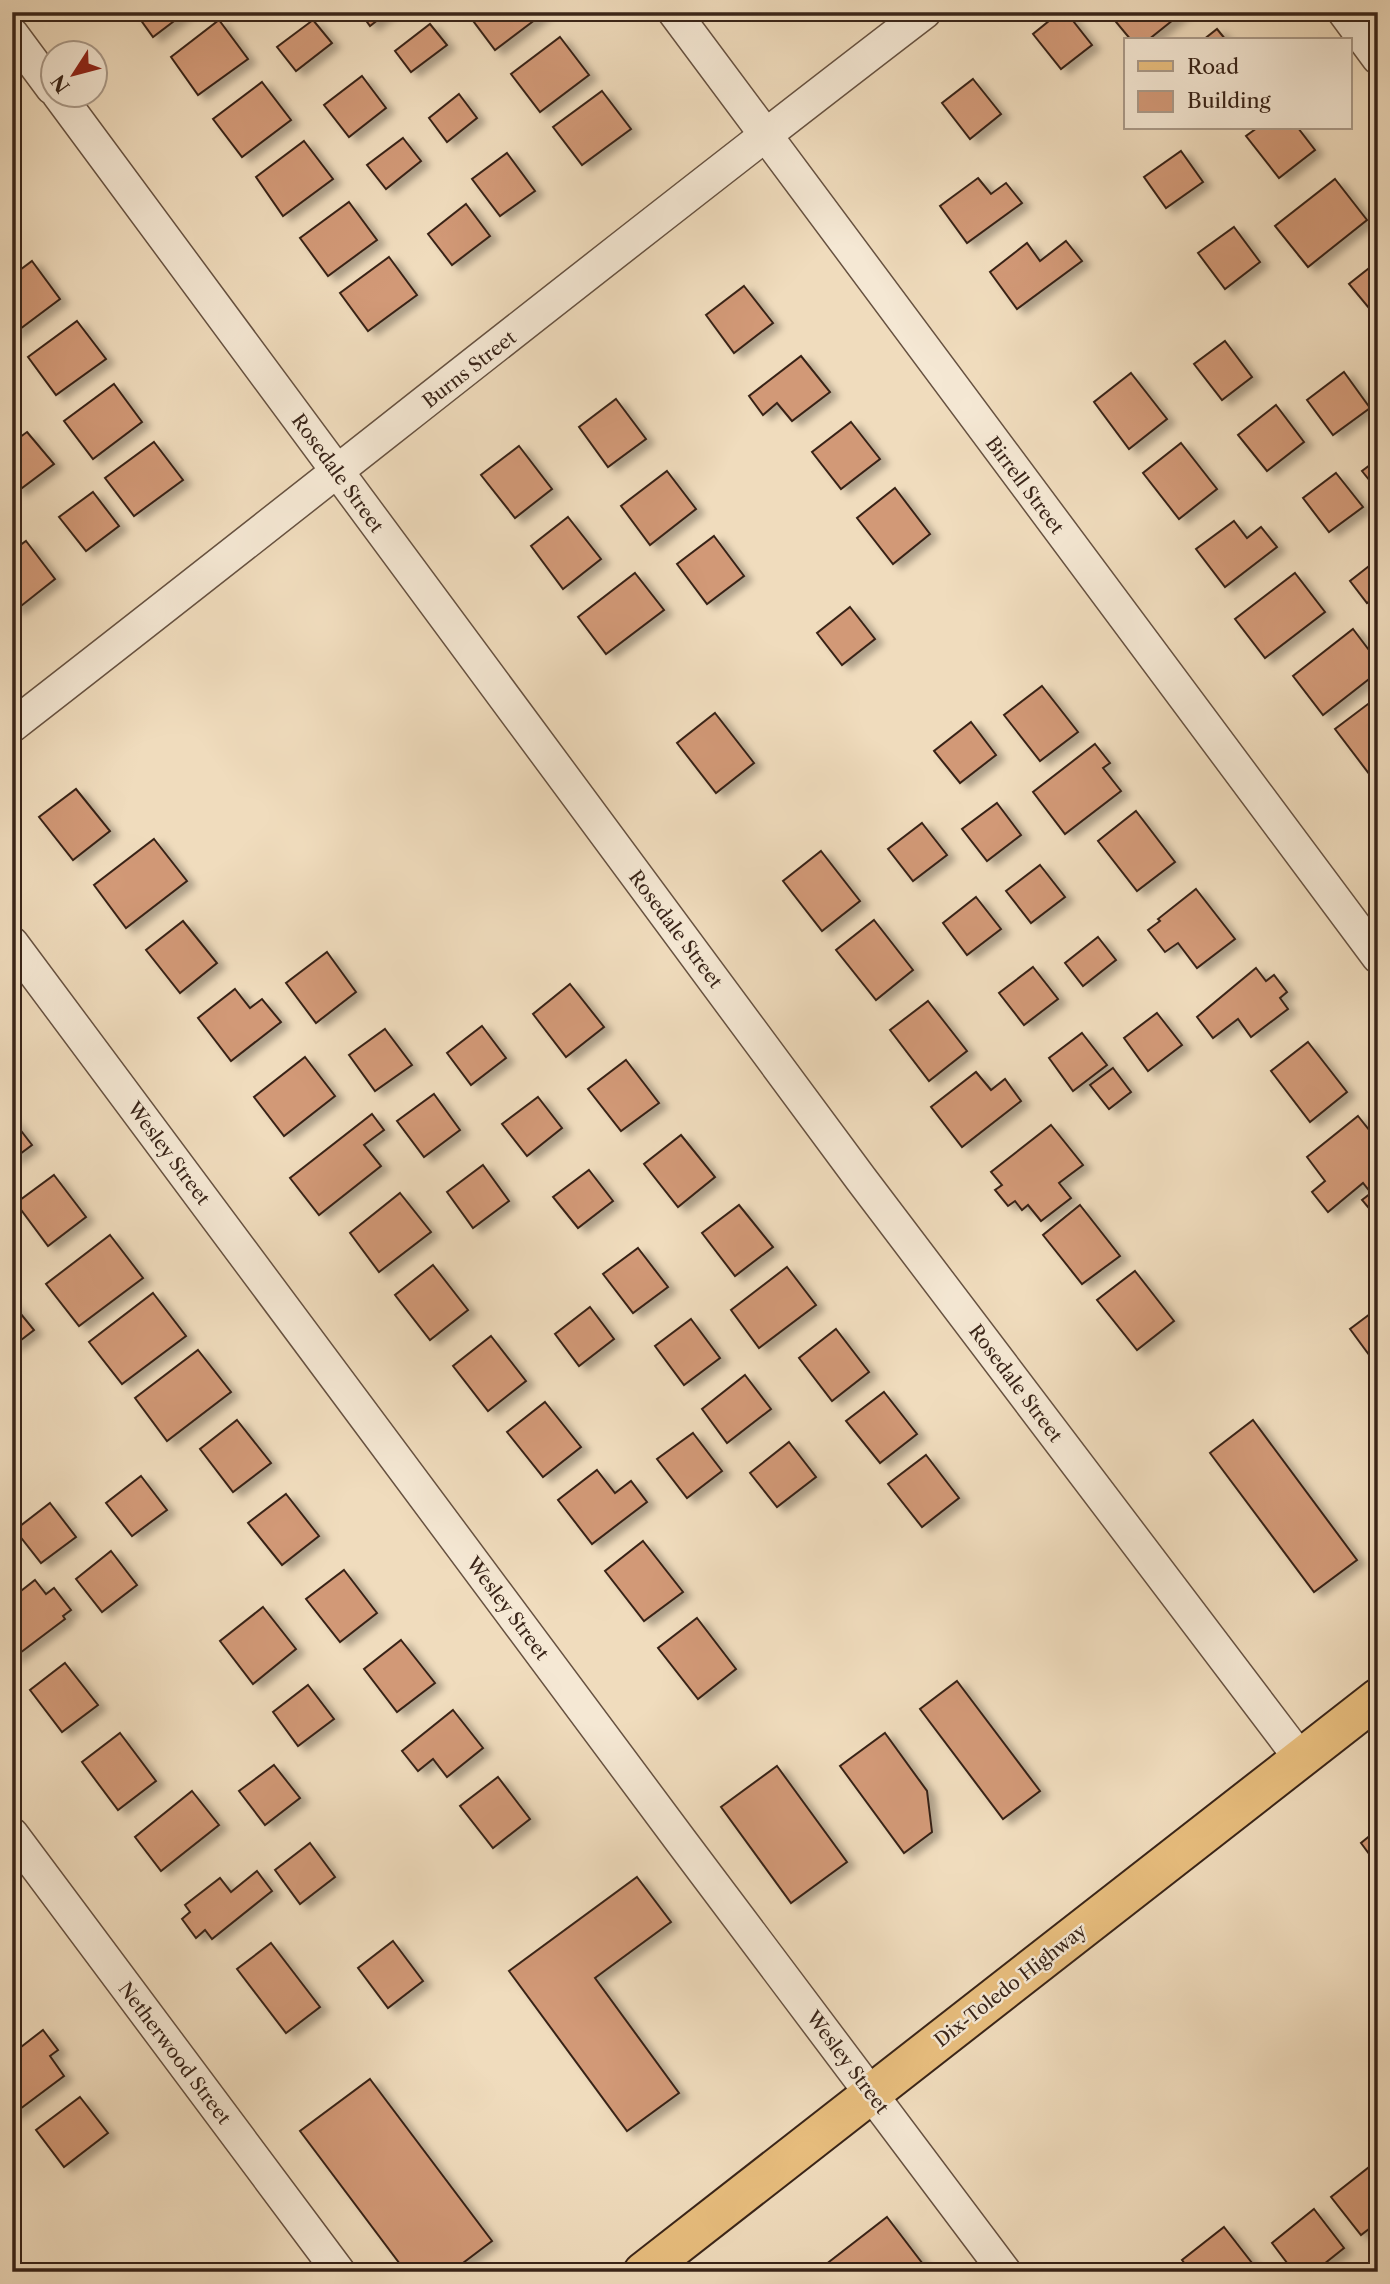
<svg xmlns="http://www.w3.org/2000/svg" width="1390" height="2284" font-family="'Libre Caslon Text',serif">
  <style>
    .building { fill: #d29977; stroke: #392418; stroke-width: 2; filter: url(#shadow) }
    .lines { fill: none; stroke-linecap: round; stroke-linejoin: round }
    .street-casing { stroke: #675241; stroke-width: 35 }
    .primary-casing { stroke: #392418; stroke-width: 42 }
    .street { stroke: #f5e8d4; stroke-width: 32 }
    .primary { stroke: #e8be7e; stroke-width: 38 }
    .labels { text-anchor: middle; stroke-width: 5; stroke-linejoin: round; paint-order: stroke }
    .street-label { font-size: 19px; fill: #392418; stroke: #f5e8d4 }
  </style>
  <defs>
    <filter id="shadow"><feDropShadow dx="8" dy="4.5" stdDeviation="3.5" flood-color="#0004"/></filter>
  </defs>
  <rect width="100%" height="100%" fill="#f0dcbd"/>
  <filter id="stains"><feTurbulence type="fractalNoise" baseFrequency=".00286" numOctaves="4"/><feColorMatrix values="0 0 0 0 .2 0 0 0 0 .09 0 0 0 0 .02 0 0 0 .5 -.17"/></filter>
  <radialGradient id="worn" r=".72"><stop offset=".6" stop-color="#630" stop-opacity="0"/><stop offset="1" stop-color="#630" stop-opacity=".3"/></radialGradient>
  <g class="building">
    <polygon points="135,12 186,12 153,37"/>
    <polygon points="360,12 388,12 370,26"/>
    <polygon points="470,12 544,12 544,13 495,50 468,14"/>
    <polygon points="1060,12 1066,12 1092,45 1061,69 1033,34"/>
    <polygon points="1116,12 1183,12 1148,40 1131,40 1111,16"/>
    <polygon points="219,20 248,59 198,95 171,57"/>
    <polygon points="313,20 332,43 296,71 277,47"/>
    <polygon points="430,24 447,45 411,72 395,51"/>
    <polygon points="1217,29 1226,40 1203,40"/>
    <polygon points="560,37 589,75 540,112 511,74"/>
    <polygon points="362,76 386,108 349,137 324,105"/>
    <polygon points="973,79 1001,114 970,139 942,103"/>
    <polygon points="262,82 291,120 242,157 213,119"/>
    <polygon points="602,91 631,129 582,165 553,127"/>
    <polygon points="459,94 477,118 447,142 429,118"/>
    <polygon points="1257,128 1298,128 1315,150 1279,178 1246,136"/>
    <polygon points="403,138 421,161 386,189 367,165"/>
    <polygon points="304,141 333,179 283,216 256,177"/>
    <polygon points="1181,151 1203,182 1166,208 1144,177"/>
    <polygon points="507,153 535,191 500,216 472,179"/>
    <polygon points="978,178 991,194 1006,183 1022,203 967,243 940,206"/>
    <polygon points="1335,179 1367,220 1308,267 1275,226"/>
    <polygon points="349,202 377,240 328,276 300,238"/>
    <polygon points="466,204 490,236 452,265 428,234"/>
    <polygon points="1234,227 1260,262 1225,289 1198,253"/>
    <polygon points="1066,241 1082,261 1017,309 990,272 1027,243 1040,261"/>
    <polygon points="389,257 417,295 368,331 340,293"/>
    <polygon points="32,261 60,299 12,335 12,276"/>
    <polygon points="1378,261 1378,319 1349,284"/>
    <polygon points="744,286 773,323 734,353 706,315"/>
    <polygon points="77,321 106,359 56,395 28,357"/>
    <polygon points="1225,341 1252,377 1222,400 1194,364"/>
    <polygon points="801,356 830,392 792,421 777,403 763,415 749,396"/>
    <polygon points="1344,372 1370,408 1333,435 1307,400"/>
    <polygon points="1131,373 1167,419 1129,449 1094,402"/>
    <polygon points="114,384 142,422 93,459 64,421"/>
    <polygon points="616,399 646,439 608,467 579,427"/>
    <polygon points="1276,405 1304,442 1267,471 1238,435"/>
    <polygon points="851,422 880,459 841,489 812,452"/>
    <polygon points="27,432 54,464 18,491 12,483 12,443"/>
    <polygon points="154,442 183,480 134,516 105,478"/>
    <polygon points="1181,443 1217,489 1179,519 1143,473"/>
    <polygon points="519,446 552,489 515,518 481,475"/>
    <polygon points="1378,459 1378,491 1362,471"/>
    <polygon points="667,471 696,509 650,545 621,506"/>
    <polygon points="1336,473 1363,507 1329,532 1303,498"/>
    <polygon points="895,488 930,534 893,564 857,518"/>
    <polygon points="93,492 119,526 86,551 59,517"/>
    <polygon points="568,517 601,559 563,589 531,546"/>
    <polygon points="1234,521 1247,538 1261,527 1277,547 1225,587 1196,549"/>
    <polygon points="714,536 744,576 707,604 677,564"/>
    <polygon points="26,541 55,579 16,610 12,606 12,551"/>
    <polygon points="1378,559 1378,595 1367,603 1350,581"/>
    <polygon points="635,573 664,610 606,654 578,617"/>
    <polygon points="1295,573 1325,612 1265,658 1235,619"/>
    <polygon points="850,607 875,639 842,665 817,633"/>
    <polygon points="1353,629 1378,662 1378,672 1323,715 1293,676"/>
    <polygon points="1042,686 1078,732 1040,761 1004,715"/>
    <polygon points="1372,701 1378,708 1378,769 1370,775 1335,729"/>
    <polygon points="715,713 754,763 716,793 677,743"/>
    <polygon points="971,722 996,755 960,783 934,751"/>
    <polygon points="1095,744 1110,763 1103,768 1121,791 1065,834 1033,792"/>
    <polygon points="76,789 110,831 73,860 39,817"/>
    <polygon points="997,803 1021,835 987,861 962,829"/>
    <polygon points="1136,811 1175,862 1137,891 1098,841"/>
    <polygon points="922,823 947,855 913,881 888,849"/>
    <polygon points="154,839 187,881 126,928 94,885"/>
    <polygon points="821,851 860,901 822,931 783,881"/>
    <polygon points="1040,865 1065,897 1031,923 1006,891"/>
    <polygon points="1196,889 1235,939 1197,968 1178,943 1165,952 1148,930 1160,921 1158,919"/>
    <polygon points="976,897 1001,929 967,955 943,923"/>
    <polygon points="874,920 913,970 876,1000 836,950"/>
    <polygon points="183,921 217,963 180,993 146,950"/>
    <polygon points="1098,937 1116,960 1083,986 1065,963"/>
    <polygon points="327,952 356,992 316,1023 286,983"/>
    <polygon points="1033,967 1058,999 1024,1025 999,993"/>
    <polygon points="1256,968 1266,981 1274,975 1287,992 1280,998 1288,1009 1251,1037 1238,1019 1213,1038 1197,1017"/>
    <polygon points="570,984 604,1027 566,1057 533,1014"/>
    <polygon points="235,989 250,1008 262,999 281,1022 231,1061 198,1018"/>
    <polygon points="928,1001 967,1051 929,1081 890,1030"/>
    <polygon points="1157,1013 1182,1045 1148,1071 1124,1038"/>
    <polygon points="482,1026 506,1058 471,1085 447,1053"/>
    <polygon points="385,1029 412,1065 375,1091 349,1055"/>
    <polygon points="1082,1033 1107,1065 1073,1091 1049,1058"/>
    <polygon points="1308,1042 1347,1092 1310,1122 1271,1071"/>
    <polygon points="305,1057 335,1096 284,1136 254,1097"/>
    <polygon points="626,1060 659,1103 621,1131 588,1089"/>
    <polygon points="1113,1068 1131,1092 1109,1109 1090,1085"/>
    <polygon points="976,1072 991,1090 1005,1079 1021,1101 962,1147 931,1107"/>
    <polygon points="434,1094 460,1130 424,1157 397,1121"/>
    <polygon points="538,1097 562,1128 527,1156 502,1124"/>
    <polygon points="372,1114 384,1130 364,1145 381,1166 319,1215 290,1178"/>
    <polygon points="1358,1116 1370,1131 1378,1124 1378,1219 1362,1200 1371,1193 1363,1183 1328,1212 1312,1192 1325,1181 1307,1157"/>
    <polygon points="12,1119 32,1145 12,1160"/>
    <polygon points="1051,1125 1083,1165 1059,1183 1071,1198 1041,1221 1028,1205 1022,1210 1015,1201 1008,1206 995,1190 1002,1185 991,1172"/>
    <polygon points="681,1135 715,1177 678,1207 644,1164"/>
    <polygon points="483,1165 509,1201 473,1228 447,1192"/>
    <polygon points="589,1170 613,1201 578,1228 553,1197"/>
    <polygon points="54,1175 86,1217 48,1246 16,1203"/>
    <polygon points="400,1193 431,1232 379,1272 350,1233"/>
    <polygon points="739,1205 773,1247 735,1276 702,1233"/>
    <polygon points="1080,1205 1120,1256 1082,1284 1043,1235"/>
    <polygon points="110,1235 143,1278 79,1326 46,1284"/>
    <polygon points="638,1248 668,1287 633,1313 603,1274"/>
    <polygon points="433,1265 468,1310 430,1340 395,1295"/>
    <polygon points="787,1267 816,1305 759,1348 731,1310"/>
    <polygon points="1135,1271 1174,1321 1137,1350 1097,1300"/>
    <polygon points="153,1293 186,1336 122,1384 89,1342"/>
    <polygon points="12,1303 34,1330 12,1347"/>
    <polygon points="590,1307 614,1339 579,1366 555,1334"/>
    <polygon points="1378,1308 1378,1367 1350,1329"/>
    <polygon points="691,1319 720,1358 684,1385 655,1346"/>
    <polygon points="836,1329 869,1372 832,1401 799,1358"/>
    <polygon points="491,1336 526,1381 488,1411 453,1366"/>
    <polygon points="198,1350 231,1392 167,1441 135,1398"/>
    <polygon points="745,1375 771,1409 727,1443 702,1409"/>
    <polygon points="884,1392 917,1434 880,1463 846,1421"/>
    <polygon points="545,1402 581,1447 543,1477 507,1432"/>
    <polygon points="237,1420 271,1463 233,1492 200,1449"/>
    <polygon points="1253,1420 1357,1560 1314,1592 1210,1453"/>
    <polygon points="693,1433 722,1471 687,1498 657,1459"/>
    <polygon points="789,1442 816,1477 777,1507 750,1473"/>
    <polygon points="926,1455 959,1498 922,1527 888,1484"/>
    <polygon points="597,1470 615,1493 631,1481 647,1502 592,1544 558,1500"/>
    <polygon points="141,1476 167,1510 132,1536 106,1503"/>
    <polygon points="286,1494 319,1536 282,1565 248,1523"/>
    <polygon points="50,1503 76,1537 41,1563 15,1530"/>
    <polygon points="643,1541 683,1592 644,1621 605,1571"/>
    <polygon points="111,1551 137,1585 102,1612 76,1579"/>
    <polygon points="344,1570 377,1613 340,1642 306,1599"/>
    <polygon points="35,1580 46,1594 54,1588 71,1610 63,1616 65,1619 12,1659 12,1598"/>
    <polygon points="263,1607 296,1649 253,1684 220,1641"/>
    <polygon points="697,1618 736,1669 698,1699 658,1648"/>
    <polygon points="401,1640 435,1683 397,1712 364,1669"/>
    <polygon points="65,1663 98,1705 62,1732 30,1690"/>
    <polygon points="957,1681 1040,1791 1003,1819 920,1709"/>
    <polygon points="308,1685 334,1719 298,1746 273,1712"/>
    <polygon points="453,1710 483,1748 447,1777 433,1759 418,1771 402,1751"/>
    <polygon points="120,1733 156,1781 118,1810 82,1762"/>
    <polygon points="885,1733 927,1791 932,1832 904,1853 840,1766"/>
    <polygon points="274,1765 300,1798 265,1825 239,1791"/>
    <polygon points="777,1766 847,1862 791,1903 721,1807"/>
    <polygon points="498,1777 530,1819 493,1848 460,1806"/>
    <polygon points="192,1791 219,1825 161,1871 135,1837"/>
    <polygon points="1378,1829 1378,1866 1361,1843"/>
    <polygon points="310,1843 335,1877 300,1904 275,1870"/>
    <polygon points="257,1871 272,1891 212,1939 205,1930 196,1938 182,1919 190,1912 185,1905 220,1878 231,1892"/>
    <polygon points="637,1877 671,1922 595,1978 679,2093 627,2131 509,1971"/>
    <polygon points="393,1941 423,1981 388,2008 358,1968"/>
    <polygon points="271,1943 320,2007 286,2033 237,1969"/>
    <polygon points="43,2030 58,2050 50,2056 64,2076 12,2115 12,2054"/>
    <polygon points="370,2079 492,2241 451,2272 406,2272 300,2131"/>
    <polygon points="80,2097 108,2133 64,2167 36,2130"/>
    <polygon points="1373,2164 1378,2170 1378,2222 1361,2235 1331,2197"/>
    <polygon points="1314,2209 1344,2248 1314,2272 1294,2272 1272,2243"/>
    <polygon points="887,2217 929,2272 816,2272"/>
    <polygon points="1224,2227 1259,2272 1191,2272 1182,2260"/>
  </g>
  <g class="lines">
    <defs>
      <g id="street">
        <polyline points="674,12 1378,957"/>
        <polyline points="1344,12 1378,58"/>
        <polyline points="12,34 52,88"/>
        <polyline points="58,94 861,1179 1300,1758"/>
        <path d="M12,726C317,489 618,247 925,12"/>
        <polyline points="12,943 681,1841 1005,2272"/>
        <polyline points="12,1834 339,2272"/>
      </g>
      <polyline id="primary" points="643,2272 1378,1698"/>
    </defs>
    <use href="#street" class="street-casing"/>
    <use href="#primary" class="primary-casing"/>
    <use href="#street" class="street"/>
    <use href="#primary" class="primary"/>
  </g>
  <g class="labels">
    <g class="street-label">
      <text transform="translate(469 369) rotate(-38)" y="7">Burns Street</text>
      <text transform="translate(338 473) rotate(54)" y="7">Rosedale Street</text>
      <text transform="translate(1025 485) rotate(53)" y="7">Birrell Street</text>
      <text transform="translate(676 929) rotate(53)" y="7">Rosedale Street</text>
      <text transform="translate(169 1153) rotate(53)" y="7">Wesley Street</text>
      <text transform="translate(1016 1383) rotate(53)" y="7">Rosedale Street</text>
      <text transform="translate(508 1608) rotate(53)" y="7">Wesley Street</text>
      <text transform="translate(1010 1985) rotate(-38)" y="7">Dix-Toledo Highway</text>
      <text transform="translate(175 2053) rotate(53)" y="7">Netherwood Street</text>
      <text transform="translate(848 2062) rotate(53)" y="7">Wesley Street</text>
    </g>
  </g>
  <rect width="1390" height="2284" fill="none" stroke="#f0dcbd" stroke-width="42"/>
  <rect x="14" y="14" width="1362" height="2256" fill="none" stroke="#392418" stroke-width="3.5"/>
  <rect x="21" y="21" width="1348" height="2242" fill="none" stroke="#392418" stroke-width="2"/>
  <rect x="1124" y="38" width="228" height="91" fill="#f5e8d4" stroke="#aa9a89" stroke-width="2"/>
  <rect x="1138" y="61" width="35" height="10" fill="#e8be7e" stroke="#aa9a89" stroke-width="2"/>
  <text x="1187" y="74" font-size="21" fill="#392418">Road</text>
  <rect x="1138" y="91" width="35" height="21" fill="#d29977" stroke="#aa9a89" stroke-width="2"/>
  <text x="1187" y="108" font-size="21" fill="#392418">Building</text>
  <g transform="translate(74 74) rotate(234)"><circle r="33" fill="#f5e8d4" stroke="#aa9a89" stroke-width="2"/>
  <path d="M0-5L12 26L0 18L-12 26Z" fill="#8f2418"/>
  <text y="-10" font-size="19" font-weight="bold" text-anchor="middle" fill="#392418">N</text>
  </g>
  <rect width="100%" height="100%" filter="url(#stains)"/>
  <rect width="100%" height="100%" fill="url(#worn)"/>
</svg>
